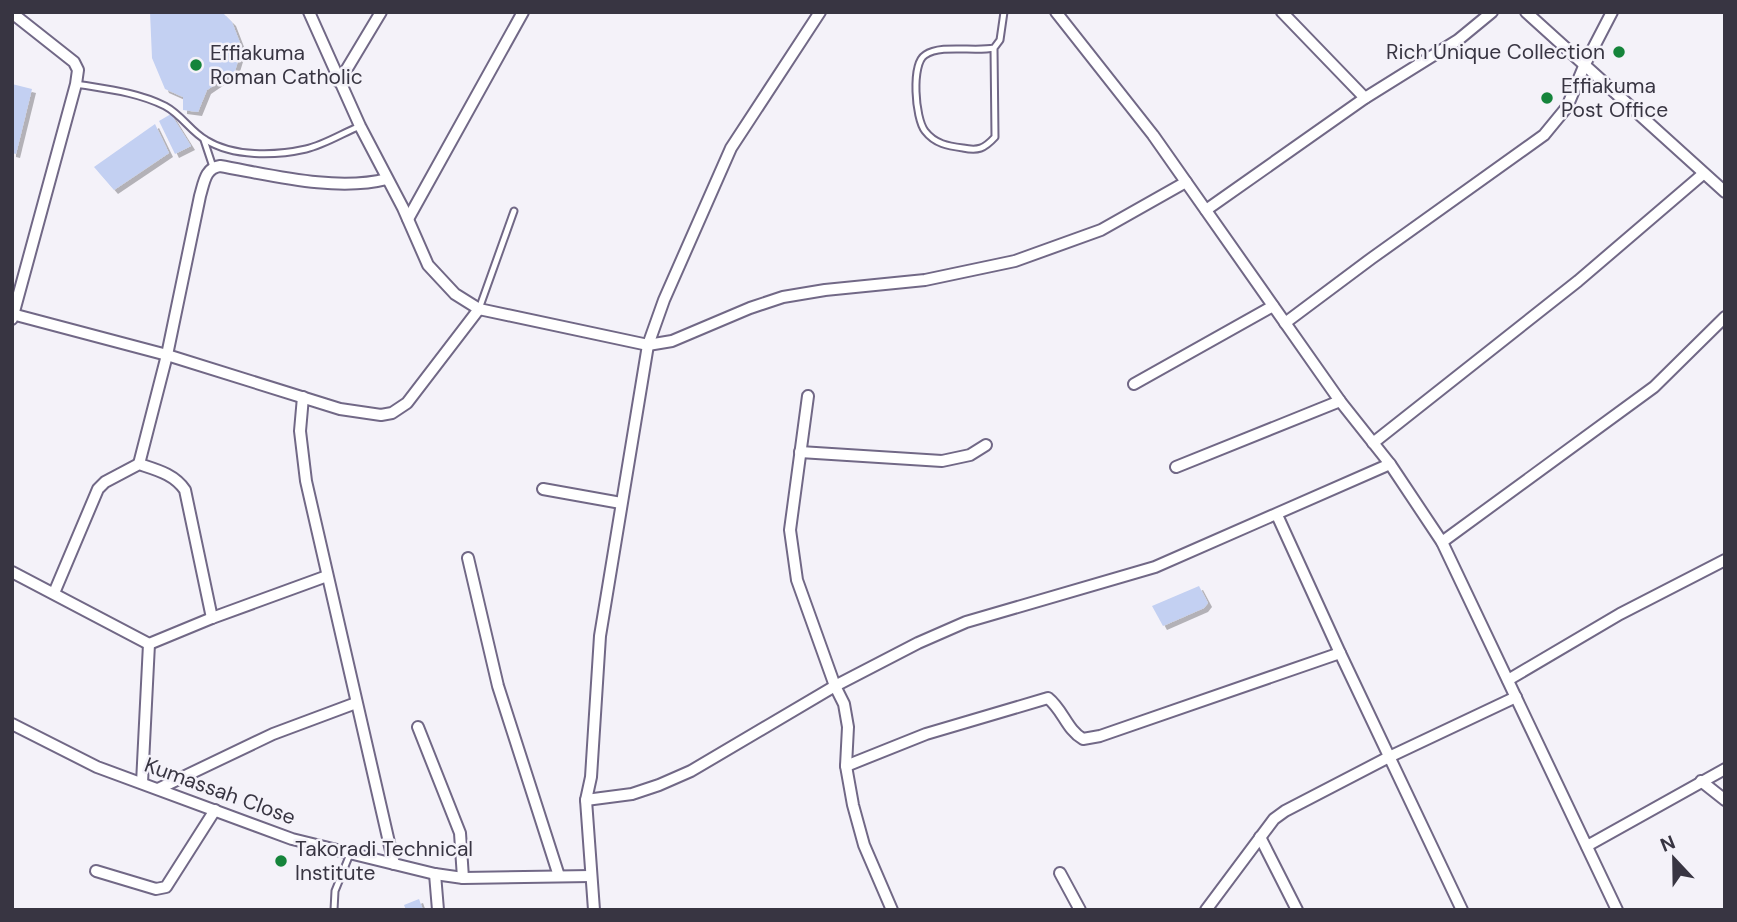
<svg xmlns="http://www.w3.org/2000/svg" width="1737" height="922" font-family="'DM Sans',sans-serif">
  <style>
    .building { fill: #c3d0f2; filter: url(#shadow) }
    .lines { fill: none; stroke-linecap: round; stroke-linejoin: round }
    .service-casing { stroke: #716886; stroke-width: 9 }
    .minor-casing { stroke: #716886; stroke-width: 14 }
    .service { stroke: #fff; stroke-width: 5 }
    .minor { stroke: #fff; stroke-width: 10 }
    .poi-dot { fill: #15843b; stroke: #f4f2f9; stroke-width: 2.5 }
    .labels { text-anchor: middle; stroke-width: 5; stroke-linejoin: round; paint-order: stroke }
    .poi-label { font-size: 21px; fill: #383542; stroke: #f4f2f9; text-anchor: start }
    .street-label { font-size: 21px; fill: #383542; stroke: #f4f2f9 }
  </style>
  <defs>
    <filter id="shadow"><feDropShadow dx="4" dy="4" stdDeviation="0" flood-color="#0004"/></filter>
  </defs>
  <rect width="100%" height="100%" fill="#f4f2f9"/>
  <g class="building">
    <polygon points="150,12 222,12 232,22 242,48 235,71 207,90 198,112 183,110 183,97 165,89 152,58"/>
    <polygon points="12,84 32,89 16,154 12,153"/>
    <polygon points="171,114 191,146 175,154 159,121"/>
    <polygon points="155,124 169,153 114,190 94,167"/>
    <polygon points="1199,586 1208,603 1204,608 1163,626 1152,606"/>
    <polygon points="419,899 423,910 406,910 404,905"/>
  </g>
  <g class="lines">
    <defs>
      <g id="service">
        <path d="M994,48C974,52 941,44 925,55C911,64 915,118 925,131C935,144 948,146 963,148C978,151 984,149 995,137L994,48L1000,40L1004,12"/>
        <path d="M76,84C106,89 137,92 165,106C182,115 191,132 206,140C233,157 275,156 306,149C324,145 343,133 360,126"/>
        <polyline points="204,140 213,167"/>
        <polyline points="479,309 514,211"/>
        <polyline points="334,910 335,891 350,854"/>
      </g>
      <g id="minor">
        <polyline points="309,12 360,126 403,208 428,265 455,294 479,309 648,345 672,341 750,308 783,297 825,290 925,280 1015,261 1101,230 1186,182"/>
        <polyline points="1056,12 1153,135 1340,401 1390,464 1442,542 1617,910"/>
        <polyline points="1282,12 1365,98"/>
        <polyline points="1526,12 1725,192"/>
        <polyline points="12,13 74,62 78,70 76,84 12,319"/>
        <polyline points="339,82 381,12"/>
        <polyline points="1206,210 1365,98 1458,40 1492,12"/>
        <polyline points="408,219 523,12"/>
        <polyline points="12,314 167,355 340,409 381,415 392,413 407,403 479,309"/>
        <polyline points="1285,323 1372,258 1544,135 1567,107 1585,64 1612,12"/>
        <polyline points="1134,384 1273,306"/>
        <polyline points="808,396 790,530 797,580 835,686 844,704 848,727 846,766 853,805 864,845 892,910"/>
        <polyline points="303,397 300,431 306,481 394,864"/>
        <polyline points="1373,443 1578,281 1703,174"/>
        <polyline points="800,452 942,461 970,455 986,445"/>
        <path d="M139,464L167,355L200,196C204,183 205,168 220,166C271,175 336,192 387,179"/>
        <polyline points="1176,467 1340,401"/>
        <polyline points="543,489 621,503"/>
        <polyline points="1277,515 1340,653 1462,910"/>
        <polyline points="1442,542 1654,387 1725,317"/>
        <polyline points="468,558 498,686 559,876"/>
        <polyline points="12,572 149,644 212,618 327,576"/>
        <path d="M54,593L98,489L105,482L139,464C157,470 174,474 185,490L212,618"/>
        <polyline points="1508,680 1620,614 1725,560"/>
        <polyline points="12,724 97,767 292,839 435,874 463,878 591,876"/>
        <polyline points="418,727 460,833 463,878"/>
        <path d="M846,766L926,734L1048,698C1063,710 1067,730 1083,739L1100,736L1340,653"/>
        <polyline points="1701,781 1725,800"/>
        <polyline points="142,783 149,644"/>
        <polyline points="158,789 273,734 356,703"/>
        <polyline points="586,800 632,794 659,785 691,771 835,686 918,643 966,622 1155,567 1390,464"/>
        <polyline points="1260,837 1297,910"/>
        <polyline points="1587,846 1725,769"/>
        <polyline points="96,871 156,889 166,887 215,810"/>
        <polyline points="1060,873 1080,910"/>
        <polyline points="435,874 438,910"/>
        <polyline points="594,910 586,800 591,777 600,636 648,345 664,300 731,148 820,12"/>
        <polyline points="1206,910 1274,819 1285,811 1389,757 1516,697"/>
      </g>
    </defs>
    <use href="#service" class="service-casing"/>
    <use href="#minor" class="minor-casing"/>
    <use href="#service" class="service"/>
    <use href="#minor" class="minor"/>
  </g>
  <g class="poi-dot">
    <circle cx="1619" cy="52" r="7"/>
    <circle cx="196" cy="65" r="7"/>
    <circle cx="1547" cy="98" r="7"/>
    <circle cx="281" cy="861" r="7"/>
  </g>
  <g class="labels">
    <g class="poi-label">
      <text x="1605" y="59" text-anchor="end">Rich Unique Collection</text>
      <text x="210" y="60">Effiakuma<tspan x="210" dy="24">Roman Catholic</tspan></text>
      <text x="1561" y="93">Effiakuma<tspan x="1561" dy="24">Post Office</tspan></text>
      <text x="295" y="856">Takoradi Technical<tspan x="295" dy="24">Institute</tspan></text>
    </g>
    <g class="street-label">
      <text transform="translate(220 791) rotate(20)" y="7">Kumassah Close</text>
    </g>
  </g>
  <rect width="1737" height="922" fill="none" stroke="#383542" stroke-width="28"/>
  <g transform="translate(1674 859) rotate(338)" stroke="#f4f2f9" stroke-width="5" paint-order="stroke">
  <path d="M0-5L12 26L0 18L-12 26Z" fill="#383542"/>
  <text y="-10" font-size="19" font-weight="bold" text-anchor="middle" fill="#383542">N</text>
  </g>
</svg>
